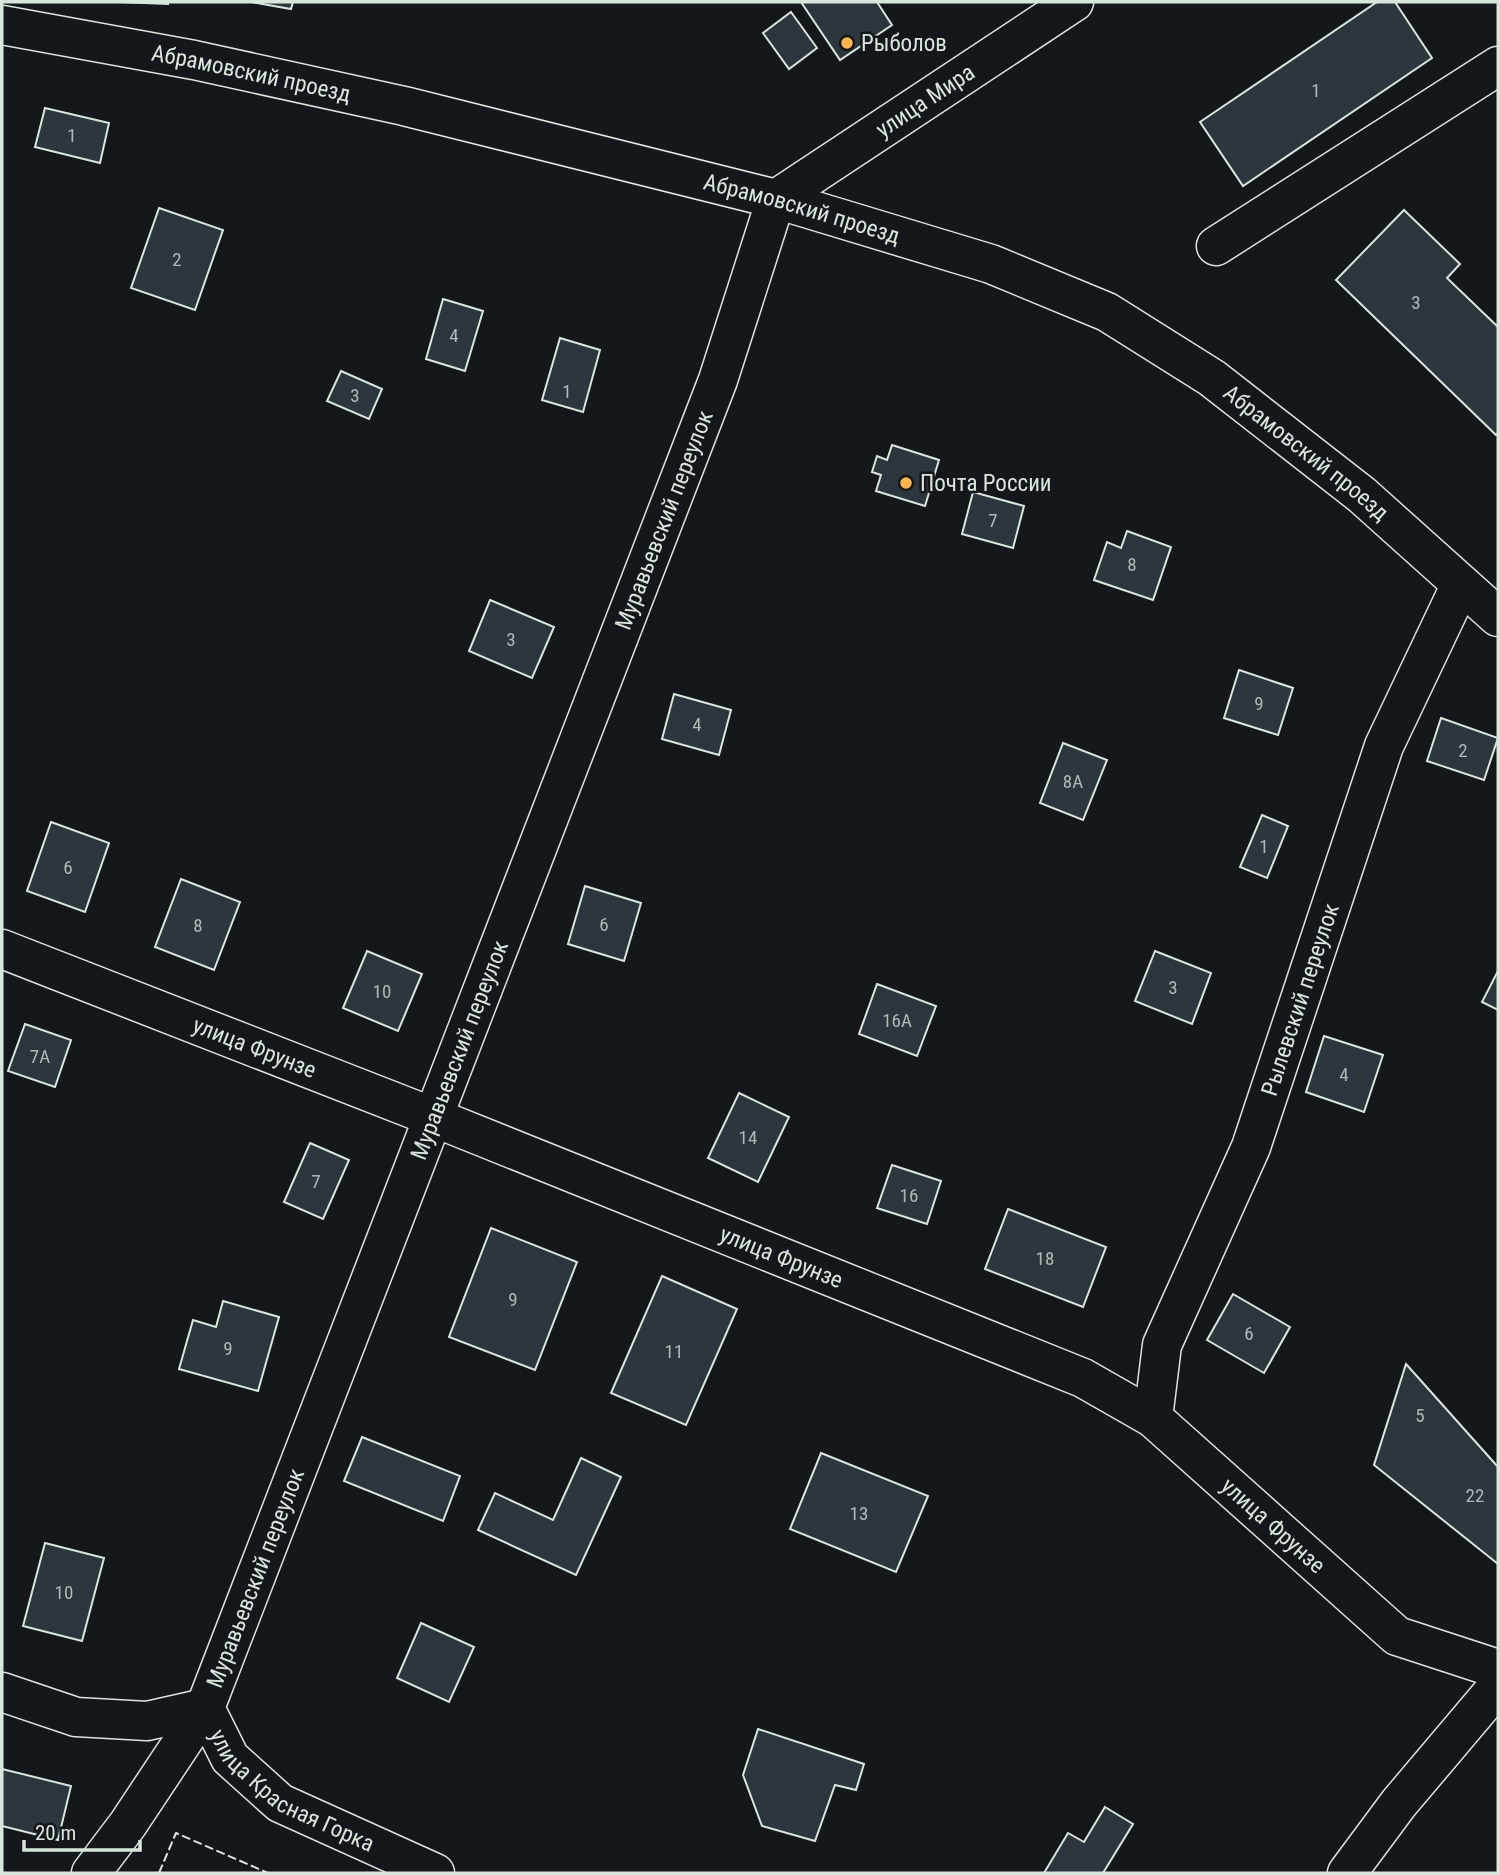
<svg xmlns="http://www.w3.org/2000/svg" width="1500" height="1875" font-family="'Roboto Condensed',sans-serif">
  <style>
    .building { fill: #2c363c; stroke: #d8e6dc; stroke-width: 2 }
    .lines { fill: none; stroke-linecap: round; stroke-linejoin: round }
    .minor-casing { stroke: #d8e6dc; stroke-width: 41 }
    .minor { stroke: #14181c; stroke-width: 38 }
    .fence { stroke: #d8e6dc; stroke-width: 2; stroke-dasharray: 9 3.5; stroke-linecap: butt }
    .poi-dot { fill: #ffb74d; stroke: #14181c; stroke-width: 2.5 }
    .labels { text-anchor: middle; stroke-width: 5; stroke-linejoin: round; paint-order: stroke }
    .number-label { font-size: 19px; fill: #adbab4 }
    .poi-label { font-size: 23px; fill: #d8e6dc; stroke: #14181c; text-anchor: start }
    .street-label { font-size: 23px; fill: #d8e6dc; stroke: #14181c }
  </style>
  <rect width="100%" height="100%" fill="#14181c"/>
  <g class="building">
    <polygon points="117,2 168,2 168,4"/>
    <polygon points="251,2 293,2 291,9"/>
    <polygon points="801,2 877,2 892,25 840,60"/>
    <polygon points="1377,2 1395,2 1432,58 1243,186 1200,122"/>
    <polygon points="791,12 817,48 789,69 763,33"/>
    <polygon points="45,108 109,123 100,163 35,147"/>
    <polygon points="159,208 223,230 195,310 131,288"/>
    <polygon points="1404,210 1460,264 1447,278 1497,326 1498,324 1498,433 1496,435 1336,280"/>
    <polygon points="443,299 483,311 465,371 426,359"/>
    <polygon points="560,338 600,350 583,412 542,400"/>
    <polygon points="341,371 382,389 369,419 327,401"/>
    <polygon points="892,445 939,460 925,506 876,491 881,475 872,472 877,456 887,460"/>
    <polygon points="973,492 1024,506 1013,548 962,534"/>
    <polygon points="1127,531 1171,547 1153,600 1094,580 1107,542 1121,548"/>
    <polygon points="490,600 554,627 532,678 469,651"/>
    <polygon points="1239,670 1293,688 1278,735 1224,718"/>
    <polygon points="674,694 731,710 719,755 662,739"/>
    <polygon points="1441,718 1498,738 1484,780 1427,761"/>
    <polygon points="1063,743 1107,760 1083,820 1040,803"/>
    <polygon points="1262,815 1288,826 1267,878 1240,867"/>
    <polygon points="51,822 109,843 85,912 27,891"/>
    <polygon points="181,879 240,902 214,970 155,947"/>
    <polygon points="585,886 641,903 624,961 568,944"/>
    <polygon points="367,951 422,974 398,1031 343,1008"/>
    <polygon points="1155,951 1211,973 1192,1024 1135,1001"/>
    <polygon points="1498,971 1498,1010 1482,1002"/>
    <polygon points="877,984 936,1006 917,1056 859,1034"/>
    <polygon points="25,1024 71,1040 55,1087 8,1071"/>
    <polygon points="1324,1036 1383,1055 1364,1112 1306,1092"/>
    <polygon points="739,1093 789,1117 758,1182 708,1158"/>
    <polygon points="310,1143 349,1160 323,1219 284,1202"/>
    <polygon points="892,1165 941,1181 927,1224 877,1208"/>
    <polygon points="1008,1209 1106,1247 1083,1307 985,1269"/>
    <polygon points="491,1228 577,1262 535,1370 449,1337"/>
    <polygon points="662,1276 737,1309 686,1425 611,1393"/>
    <polygon points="1233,1294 1290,1327 1264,1373 1207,1340"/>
    <polygon points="223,1301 279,1317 258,1391 179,1369 193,1320 216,1327"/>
    <polygon points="1406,1364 1498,1467 1498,1564 1374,1465"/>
    <polygon points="362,1437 460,1476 443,1521 344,1481"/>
    <polygon points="821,1453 928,1496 896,1572 790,1529"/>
    <polygon points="581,1458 621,1477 576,1575 478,1530 495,1493 553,1520"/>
    <polygon points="45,1543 104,1558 82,1641 23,1626"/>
    <polygon points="421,1623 474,1647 449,1702 397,1678"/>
    <polygon points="758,1729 864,1764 856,1790 835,1785 815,1841 762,1826 743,1775"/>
    <polygon points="2,1769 71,1786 58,1840 2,1826"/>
    <polygon points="1105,1807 1133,1824 1103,1873 1044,1873 1068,1833 1084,1842"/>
  </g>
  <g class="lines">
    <defs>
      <g id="minor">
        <path id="s1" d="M2,25L194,60L404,106L776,199L991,264L1107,312L1212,378L1362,495L1498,617"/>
        <polyline points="1216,246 1498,66"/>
        <path id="s2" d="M2,949L433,1117L1083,1378L1153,1418L1397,1636L1498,1669"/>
        <path id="s3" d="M1153,1418L1162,1345L1251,1147L1384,746L1461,584"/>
        <path id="s4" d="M2,1692L76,1717L147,1721L205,1708L230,1758L280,1803L435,1873"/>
        <path id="s5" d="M91,1873L128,1824L205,1708L718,380L776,199L1074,2"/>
        <polyline points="1347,1873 1399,1803 1498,1686"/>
      </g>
    </defs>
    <use href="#minor" class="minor-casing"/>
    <use href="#minor" class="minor"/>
    <polyline class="fence" points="159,1873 176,1833 268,1873"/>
  </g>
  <g class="poi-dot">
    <circle cx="847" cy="43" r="7"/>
    <circle cx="906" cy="483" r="7"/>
  </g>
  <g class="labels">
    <g class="number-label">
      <text x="1316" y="97">1</text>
      <text x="72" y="142">1</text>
      <text x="177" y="266">2</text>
      <text x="1416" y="309">3</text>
      <text x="454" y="342">4</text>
      <text x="567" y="398">1</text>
      <text x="355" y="402">3</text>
      <text x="993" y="527">7</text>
      <text x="1132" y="571">8</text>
      <text x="511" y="646">3</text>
      <text x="1259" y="710">9</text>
      <text x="697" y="731">4</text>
      <text x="1463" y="757">2</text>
      <text x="1073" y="788">8А</text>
      <text x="1264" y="853">1</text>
      <text x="68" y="874">6</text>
      <text x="604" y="931">6</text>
      <text x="198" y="932">8</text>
      <text x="1173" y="994">3</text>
      <text x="382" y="998">10</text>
      <text x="897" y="1027">16А</text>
      <text x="40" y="1063">7А</text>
      <text x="1344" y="1081">4</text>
      <text x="748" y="1144">14</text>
      <text x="316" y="1188">7</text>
      <text x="909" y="1202">16</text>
      <text x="1045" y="1265">18</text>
      <text x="513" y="1306">9</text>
      <text x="1249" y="1340">6</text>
      <text x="228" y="1355">9</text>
      <text x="674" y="1358">11</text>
      <text x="1420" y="1422">5</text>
      <text x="1475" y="1502">22</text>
      <text x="859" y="1520">13</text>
      <text x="64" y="1599">10</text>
    </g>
    <g class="poi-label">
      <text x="861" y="51">Рыболов</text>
      <text x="920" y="491">Почта России</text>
    </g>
    <g class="street-label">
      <text dy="8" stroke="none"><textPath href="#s1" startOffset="254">Абрамовский проезд</textPath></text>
      <text dy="8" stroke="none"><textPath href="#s5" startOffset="1993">улица Мира</textPath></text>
      <text dy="8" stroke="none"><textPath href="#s1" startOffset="821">Абрамовский проезд</textPath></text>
      <text dy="8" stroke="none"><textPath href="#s1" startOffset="1388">Абрамовский проезд</textPath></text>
      <text dy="8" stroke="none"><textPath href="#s5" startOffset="1474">Муравьевский переулок</textPath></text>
      <text dy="8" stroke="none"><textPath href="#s3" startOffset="446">Рылевский переулок</textPath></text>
      <text dy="8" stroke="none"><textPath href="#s2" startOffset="271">улица Фрунзе</textPath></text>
      <text dy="8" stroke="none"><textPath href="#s5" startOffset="906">Муравьевский переулок</textPath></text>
      <text dy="8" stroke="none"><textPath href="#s2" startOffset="838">улица Фрунзе</textPath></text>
      <text dy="8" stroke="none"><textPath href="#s2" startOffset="1405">улица Фрунзе</textPath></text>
      <text dy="8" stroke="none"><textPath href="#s5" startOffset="340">Муравьевский переулок</textPath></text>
      <text dy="8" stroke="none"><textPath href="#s4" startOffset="334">улица Красная Горка</textPath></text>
    </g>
  </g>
  <rect width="1500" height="1875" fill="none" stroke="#d8e6dc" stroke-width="7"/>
  <path d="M24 1840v10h116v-10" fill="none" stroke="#d8e6dc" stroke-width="3.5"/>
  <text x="35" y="1840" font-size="21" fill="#d8e6dc" stroke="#14181c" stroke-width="5" paint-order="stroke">20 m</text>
</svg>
